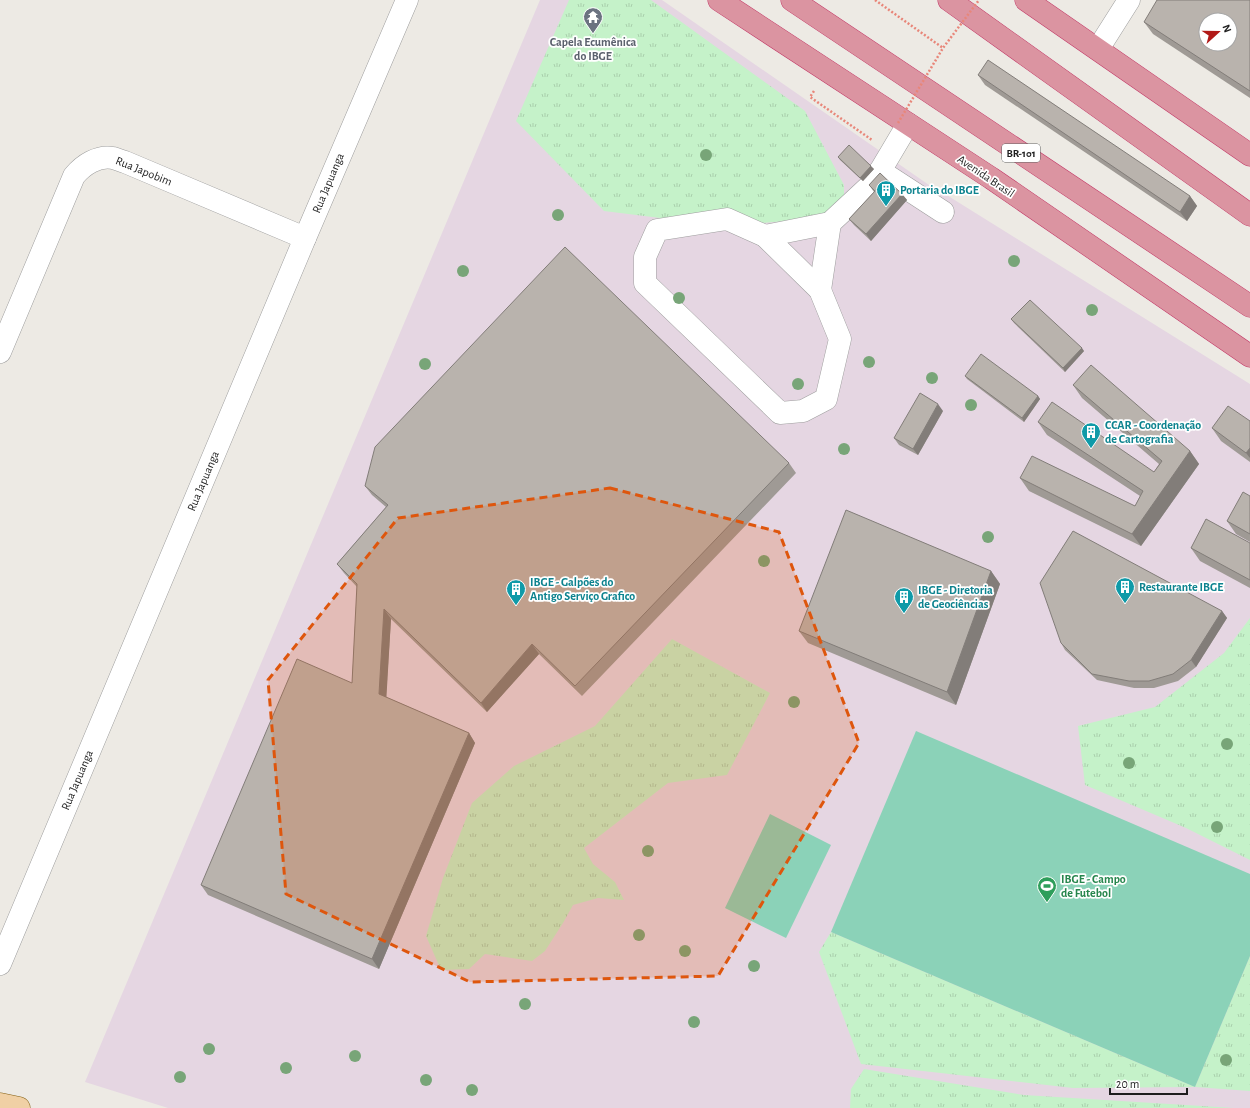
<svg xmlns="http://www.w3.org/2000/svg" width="1250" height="1108" font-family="'Alegreya Sans',sans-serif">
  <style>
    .industrial { fill: #e5d6e2 }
    .park { fill: url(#park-tufts) }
    .pitch { fill: #8bd2b8 }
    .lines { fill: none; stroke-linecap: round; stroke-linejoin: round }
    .minor-casing { stroke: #9e9e9e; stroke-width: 23 }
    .major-casing { stroke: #835f12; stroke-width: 23 }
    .highway-casing { stroke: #c23967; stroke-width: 23 }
    .path { stroke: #e88679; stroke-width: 2.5; stroke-dasharray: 2 2; stroke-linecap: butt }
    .minor { stroke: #fff; stroke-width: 22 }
    .major { stroke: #f0d0a5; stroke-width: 22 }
    .highway { stroke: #db94a1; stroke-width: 22 }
    .path-bridge { stroke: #e88679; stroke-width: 2.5; stroke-dasharray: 2 2; stroke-linecap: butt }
    .tree { fill: #78a578 }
    .wall { fill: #9f9a95 }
    .shaded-wall { fill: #827d79 }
    .building { fill: #b9b3ad; stroke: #827d79; fill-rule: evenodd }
    .marked { fill: #de560d; fill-opacity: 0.2; stroke: #de560d; stroke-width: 3; stroke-dasharray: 8 5; stroke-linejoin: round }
    .labels { text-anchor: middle; stroke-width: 3.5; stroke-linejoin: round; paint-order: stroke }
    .shield { fill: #fff; stroke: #616161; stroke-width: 1 }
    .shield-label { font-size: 11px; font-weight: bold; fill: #1d1d1d }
    .worship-label { font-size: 12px; font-weight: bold; fill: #5b616d; stroke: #fff }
    .street-label { font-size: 12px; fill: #1d1d1d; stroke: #fff }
    .culture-label { font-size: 12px; font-weight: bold; fill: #0d838f; stroke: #fff; text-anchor: start }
    .leisure-label { font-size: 12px; font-weight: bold; fill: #27864d; stroke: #fff; text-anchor: start }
  </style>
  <defs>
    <pattern id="park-tufts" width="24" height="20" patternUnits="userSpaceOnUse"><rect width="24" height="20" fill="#c5f2c9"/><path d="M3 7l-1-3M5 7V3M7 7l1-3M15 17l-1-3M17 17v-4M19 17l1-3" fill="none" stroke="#a9cfac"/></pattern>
  </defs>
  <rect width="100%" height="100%" fill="#edeae4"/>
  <polygon class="industrial" points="540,0 662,0 929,185 945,194 1250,384 1250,1108 168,1108 85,1082"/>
  <g class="park">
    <polygon points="569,0 651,0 805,111 844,185 844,210 810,219 725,226 604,211 516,121"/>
    <polygon points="1250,618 1250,860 1186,828 1085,785 1078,726 1155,707 1224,653"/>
    <polygon points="672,639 770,693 727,775 668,783 584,848 593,864 615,882 624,900 598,898 573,905 563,923 545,951 532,961 485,954 469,969 441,970 426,936 443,878 472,803 514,766 595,726"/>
    <polygon points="831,932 1195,1087 1250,956 1250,1091 1195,1087 1073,1088 861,1064 819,952"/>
    <polygon points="864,1069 1024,1095 1234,1108 850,1108 851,1089"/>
  </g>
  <g class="pitch">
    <polygon points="916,731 1250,874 1250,956 1195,1087 831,932"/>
    <polygon points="770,814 831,845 786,938 725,908"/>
  </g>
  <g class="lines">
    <defs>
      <g id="minor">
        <polyline points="1098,49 1129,0"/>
        <polyline points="880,171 943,212"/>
        <polygon points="727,219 765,236 820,290 840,339 826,399 803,411 780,413 645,283 645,257 657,230"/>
        <polyline points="765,236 830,223 873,183 908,124"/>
        <polyline points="820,290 830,223"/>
        <path d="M0,352L74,176C83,165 98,155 113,158C117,159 121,161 125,162L305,238"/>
        <polyline points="0,964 305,238 407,0"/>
      </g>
      <polyline id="major" points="0,1104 19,1108"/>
      <g id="highway">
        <polyline points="719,0 991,178 1250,356"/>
        <polyline points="792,0 1250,306"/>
        <polyline points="949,0 1250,215"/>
        <polyline points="1026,0 1250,155"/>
      </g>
    </defs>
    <use href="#minor" class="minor-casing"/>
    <use href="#major" class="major-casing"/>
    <use href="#highway" class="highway-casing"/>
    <g class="path">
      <polyline points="875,0 943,48"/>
      <polyline points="814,91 810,97 872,140"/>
    </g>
    <use href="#minor" class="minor"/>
    <use href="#major" class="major"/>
    <use href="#highway" class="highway"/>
    <polyline class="path-bridge" points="898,123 943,48 979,0"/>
  </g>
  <g class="tree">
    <circle cx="706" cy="155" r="6"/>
    <circle cx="558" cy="215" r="6"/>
    <circle cx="1014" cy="261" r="6"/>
    <circle cx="463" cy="271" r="6"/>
    <circle cx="679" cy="298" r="6"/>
    <circle cx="1092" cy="310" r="6"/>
    <circle cx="869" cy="362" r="6"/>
    <circle cx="425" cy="364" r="6"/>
    <circle cx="932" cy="378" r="6"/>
    <circle cx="798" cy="384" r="6"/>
    <circle cx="971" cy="405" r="6"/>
    <circle cx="844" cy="449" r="6"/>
    <circle cx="988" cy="537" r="6"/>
    <circle cx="764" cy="561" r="6"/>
    <circle cx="794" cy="702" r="6"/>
    <circle cx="1227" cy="744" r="6"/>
    <circle cx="1129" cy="763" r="6"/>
    <circle cx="1217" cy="827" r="6"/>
    <circle cx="648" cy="851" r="6"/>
    <circle cx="639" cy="935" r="6"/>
    <circle cx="685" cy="951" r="6"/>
    <circle cx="754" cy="966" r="6"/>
    <circle cx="525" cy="1004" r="6"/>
    <circle cx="694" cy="1022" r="6"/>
    <circle cx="209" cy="1049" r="6"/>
    <circle cx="355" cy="1056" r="6"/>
    <circle cx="1226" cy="1060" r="6"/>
    <circle cx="286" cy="1068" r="6"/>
    <circle cx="180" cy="1077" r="6"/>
    <circle cx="426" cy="1080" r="6"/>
    <circle cx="472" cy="1090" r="6"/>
  </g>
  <g class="wall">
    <polygon points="1250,0 1250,98 1153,34 1144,22"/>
    <polygon points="978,75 1190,196 1197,206 1187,221 985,85"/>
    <polygon points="838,157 874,169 863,181 840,160"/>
    <polygon points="869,185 902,194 907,200 871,241 854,225 849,219 874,192"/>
    <polygon points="1011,319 1084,351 1065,372 1014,323"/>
    <polygon points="965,376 1038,396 1040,399 1024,422 967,379"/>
    <polygon points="1073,385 1190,451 1199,464 1141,546 1029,491 1020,478 1135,506 1140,496 1047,435 1038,422 1154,472 1159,464 1082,398"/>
    <polygon points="943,411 918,455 899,445 894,438"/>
    <polygon points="1250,421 1250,462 1221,441 1212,428"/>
    <polygon points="789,463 796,473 582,696 539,654 487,712 391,619 386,697 469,733 475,743 379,969 208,895 201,885 352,683 357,587 344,573 337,564 386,507 372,495 365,486"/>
    <polygon points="1250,496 1250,542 1236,534 1227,521"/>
    <polygon points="1250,543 1250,588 1200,561 1191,548"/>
    <polygon points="991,571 1000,584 956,705 808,643 799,631"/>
    <polygon points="1222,611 1227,618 1196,667 1178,681 1154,688 1134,688 1097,680 1065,650 1061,643"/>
  </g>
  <g class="shaded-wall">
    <polygon points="871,166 874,169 863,181 860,178"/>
    <polygon points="902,194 907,200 871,241 866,234"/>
    <polygon points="1190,196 1197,206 1187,221 1180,212"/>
    <polygon points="1082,348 1084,351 1065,372 1063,368"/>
    <polygon points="1038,396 1040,399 1024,422 1022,418"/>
    <polygon points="938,404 943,411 918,455 913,449"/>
    <polygon points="1250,448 1250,458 1246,453"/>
    <polygon points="1190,451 1199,464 1141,546 1132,534"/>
    <polygon points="991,571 1000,584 956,705 947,692"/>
    <polygon points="384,609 391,619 386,704 379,694"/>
    <polygon points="1222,611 1227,618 1196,667 1191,660"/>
    <polygon points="532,644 539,654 487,712 481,703"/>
    <polygon points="469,733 475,743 379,969 372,959"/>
  </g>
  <g class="building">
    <path d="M1157,0H1250V91L1144,22ZM1206,20H1230V44H1206Z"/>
    <polygon points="988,60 1190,196 1180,212 978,75"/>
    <polygon points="849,145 871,166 860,178 838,157"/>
    <polygon points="880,173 902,194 866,234 849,219 875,191 869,185"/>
    <polygon points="565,247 789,463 575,686 532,644 481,703 384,609 379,694 469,733 372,959 201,885 297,659 352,683 357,584 337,564 388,505 365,486 375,447"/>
    <polygon points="1030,300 1082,348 1063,368 1011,319"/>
    <polygon points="981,354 1038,396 1022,418 965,376"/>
    <polygon points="1091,365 1190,451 1132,534 1020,478 1032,456 1135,506 1143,491 1038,422 1052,402 1154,472 1162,461 1073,385"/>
    <polygon points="920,393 938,404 913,449 894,438"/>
    <polygon points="1228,406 1250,421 1250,448 1246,453 1212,428"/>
    <polygon points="1243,492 1250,496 1250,534 1227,521"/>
    <polygon points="846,510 991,571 947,692 799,631"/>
    <polygon points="1206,519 1250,543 1250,580 1191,548"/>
    <polygon points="1073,531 1222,611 1191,660 1173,674 1149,681 1129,681 1092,674 1061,643 1040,583"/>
  </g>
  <path class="marked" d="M610,488L779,532L859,743L718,976L470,982L286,894L268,680L398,518Z"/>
  <defs>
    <symbol id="temple-pin" viewBox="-11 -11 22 30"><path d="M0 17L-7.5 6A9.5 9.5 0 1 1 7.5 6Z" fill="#6b7280" stroke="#fff"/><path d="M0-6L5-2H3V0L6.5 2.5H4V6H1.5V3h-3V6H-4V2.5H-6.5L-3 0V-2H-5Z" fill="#fff"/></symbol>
    <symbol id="building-pin" viewBox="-11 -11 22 30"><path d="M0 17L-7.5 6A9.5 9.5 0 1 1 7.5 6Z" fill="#0f9aa8" stroke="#fff"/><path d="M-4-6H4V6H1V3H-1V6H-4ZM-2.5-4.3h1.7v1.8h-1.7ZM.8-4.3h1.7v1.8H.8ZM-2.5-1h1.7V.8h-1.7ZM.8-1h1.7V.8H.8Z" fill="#fff"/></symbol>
    <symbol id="stadium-pin" viewBox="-11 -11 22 30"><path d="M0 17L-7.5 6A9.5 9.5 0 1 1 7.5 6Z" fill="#2e9e5b" stroke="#fff"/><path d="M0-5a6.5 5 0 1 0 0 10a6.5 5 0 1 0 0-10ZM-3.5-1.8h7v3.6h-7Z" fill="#fff"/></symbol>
  </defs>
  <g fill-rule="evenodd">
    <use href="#temple-pin" x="582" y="6" width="22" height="30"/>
    <use href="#building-pin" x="875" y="179" width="22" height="30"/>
    <use href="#building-pin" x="1080" y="421" width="22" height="30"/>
    <use href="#building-pin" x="1114" y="576" width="22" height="30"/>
    <use href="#building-pin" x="505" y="578" width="22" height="30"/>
    <use href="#building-pin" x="893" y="586" width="22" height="30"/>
    <use href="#stadium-pin" x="1036" y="875" width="22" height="30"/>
  </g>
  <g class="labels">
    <rect class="shield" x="1002" y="144" width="38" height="18" rx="3"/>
    <g class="shield-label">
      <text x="1021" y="157">BR-101</text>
    </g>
    <g class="worship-label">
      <text x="593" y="46">Capela Ecumênica<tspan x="593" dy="14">do IBGE</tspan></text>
    </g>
    <g class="street-label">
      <text transform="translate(144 171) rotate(22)" y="4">Rua Japobim</text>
      <text transform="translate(986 176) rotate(34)" y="4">Avenida Brasil</text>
      <text transform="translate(328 183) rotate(-67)" y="4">Rua Japuanga</text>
      <text transform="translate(203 481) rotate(-67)" y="4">Rua Japuanga</text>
      <text transform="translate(77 780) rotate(-67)" y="4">Rua Japuanga</text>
    </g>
    <g class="culture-label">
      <text x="900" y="194">Portaria do IBGE</text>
      <text x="1105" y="429">CCAR - Coordenação<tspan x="1105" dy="14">de Cartografia</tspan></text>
      <text x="530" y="586">IBGE - Galpões do<tspan x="530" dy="14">Antigo Serviço Grafico</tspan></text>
      <text x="1139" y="591">Restaurante IBGE</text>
      <text x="918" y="594">IBGE - Diretoria<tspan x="918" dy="14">de Geociências</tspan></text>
    </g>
    <g class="leisure-label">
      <text x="1061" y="883">IBGE - Campo<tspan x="1061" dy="14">de Futebol</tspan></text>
    </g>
  </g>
  <g transform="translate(1218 32) rotate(69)"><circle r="19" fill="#ffffff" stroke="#a5a5a5"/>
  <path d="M0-3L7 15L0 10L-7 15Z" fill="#b11a18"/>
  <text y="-6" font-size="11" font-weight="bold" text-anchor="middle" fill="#1d1d1d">N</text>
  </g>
  <path d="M1110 1088v6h77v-6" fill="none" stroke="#1d1d1d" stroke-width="2"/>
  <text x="1116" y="1088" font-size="12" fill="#1d1d1d" stroke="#ffffff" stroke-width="3" paint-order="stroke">20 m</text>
</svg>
